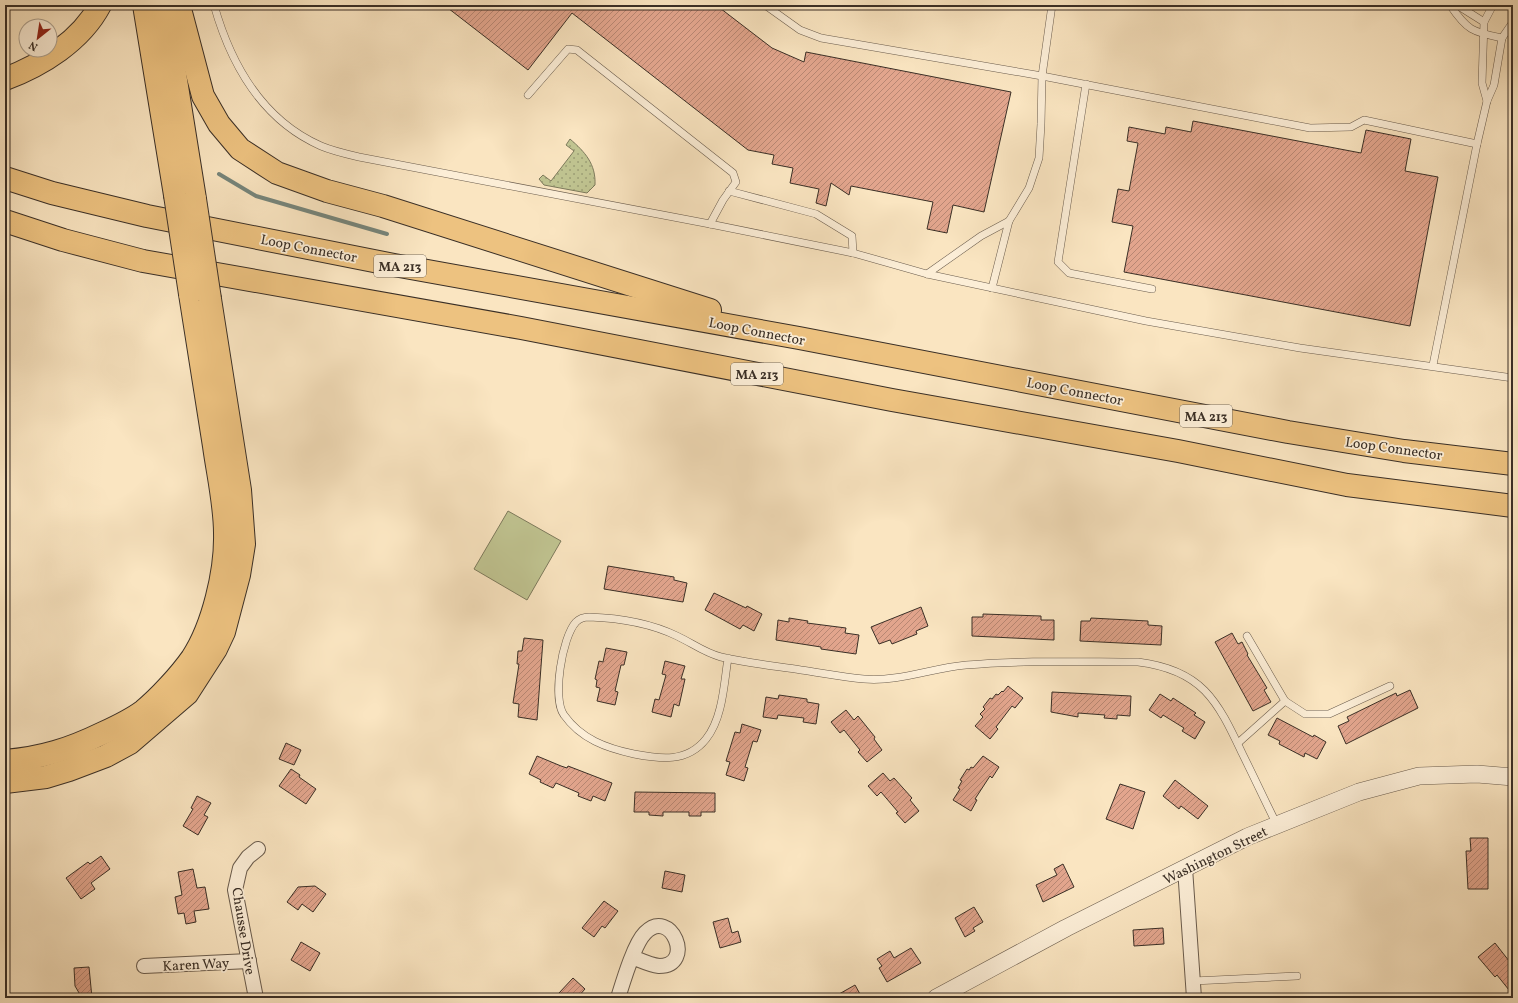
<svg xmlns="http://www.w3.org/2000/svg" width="1518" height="1003" font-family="Vollkorn,serif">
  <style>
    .grass { fill: url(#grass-dots); stroke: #7d7a5c }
    .park { fill: #c0c491; stroke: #7d7a5c }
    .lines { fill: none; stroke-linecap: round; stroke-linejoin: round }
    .stream { stroke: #76857b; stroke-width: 4 }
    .building { fill: url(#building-hatch); stroke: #3a2f26 }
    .service-casing { stroke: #6a5c4d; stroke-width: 8 }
    .minor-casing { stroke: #6a5c4d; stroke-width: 16 }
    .tertiary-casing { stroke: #6a5c4d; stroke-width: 18 }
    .motorway-casing { stroke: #3a2f26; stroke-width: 24 }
    .service { stroke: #fceed7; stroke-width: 7 }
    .minor { stroke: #fceed7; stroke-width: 14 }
    .tertiary { stroke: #fceed7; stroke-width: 17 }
    .motorway { stroke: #edc280; stroke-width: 22 }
    .motorway-bridge-casing { stroke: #3a2f26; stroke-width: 24; stroke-linecap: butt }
    .motorway-bridge { stroke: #edc280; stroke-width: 22 }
    .labels { text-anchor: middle; stroke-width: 3.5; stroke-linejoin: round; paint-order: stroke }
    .shield { fill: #fceed7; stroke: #74685b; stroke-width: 1 }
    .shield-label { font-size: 13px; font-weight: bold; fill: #3a2f26 }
    .street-label { font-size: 14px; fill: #3a2f26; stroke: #fceed7 }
  </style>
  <defs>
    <pattern id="grass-dots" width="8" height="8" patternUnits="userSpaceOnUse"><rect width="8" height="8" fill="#c0c491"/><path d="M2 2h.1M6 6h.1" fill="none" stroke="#9da076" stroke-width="1.8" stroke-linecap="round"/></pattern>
    <pattern id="building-hatch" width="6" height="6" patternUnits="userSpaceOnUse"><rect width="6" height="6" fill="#e2a58d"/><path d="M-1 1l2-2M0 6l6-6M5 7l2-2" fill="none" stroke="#b88773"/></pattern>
  </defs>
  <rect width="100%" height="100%" fill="#fae5c1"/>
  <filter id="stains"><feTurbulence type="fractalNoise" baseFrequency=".005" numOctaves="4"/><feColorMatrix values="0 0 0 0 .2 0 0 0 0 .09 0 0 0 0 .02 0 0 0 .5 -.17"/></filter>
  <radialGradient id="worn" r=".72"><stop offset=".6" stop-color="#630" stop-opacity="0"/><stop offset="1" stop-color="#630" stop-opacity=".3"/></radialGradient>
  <path class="grass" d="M570,139C585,152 596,164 595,185L587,193L544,185L539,179L543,175L551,181L574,151L566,145Z"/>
  <polygon class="park" points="508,511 561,541 527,600 474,569"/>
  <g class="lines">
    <polyline class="stream" points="219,174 256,196 387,234"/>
  </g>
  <g class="building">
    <polygon points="444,5 716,5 772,48 804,62 806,52 1011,92 984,212 953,205 947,233 927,229 933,202 851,186 849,195 831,183 826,206 816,203 819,189 790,183 793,168 772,164 774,155 748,150 572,13 528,70"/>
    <polygon points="1193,121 1361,153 1366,130 1411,139 1405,171 1438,177 1410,326 1124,272 1133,226 1112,222 1118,189 1129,191 1138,143 1127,141 1129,127 1165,134 1166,127 1191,132"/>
    <polygon points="608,566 674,577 674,580 687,583 683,602 604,589"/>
    <polygon points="714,593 746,608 747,606 762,614 754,631 743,625 740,629 705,610"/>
    <polygon points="921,607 928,626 916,631 917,634 892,644 890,640 879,644 871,627"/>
    <polygon points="983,614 1041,616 1041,620 1054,620 1054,640 972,636 972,617 983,617"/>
    <polygon points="789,618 808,621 807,623 846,628 845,633 859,635 856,654 821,649 821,647 776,640 778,620 789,622"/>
    <polygon points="1091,618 1148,621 1148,625 1162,626 1161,645 1080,641 1081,621 1090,621"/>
    <polygon points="1232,633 1238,644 1242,642 1248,654 1247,655 1267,688 1264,690 1271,702 1253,711 1215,642"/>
    <polygon points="524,638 543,640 537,720 518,717 519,704 513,703 519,664 517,664 518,651 522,651"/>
    <polygon points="606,648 627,652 624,665 621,665 615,691 618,692 615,705 597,701 600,688 596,687 597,680 595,679 599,661 603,662"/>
    <polygon points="665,661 685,666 681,679 685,679 679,706 674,704 671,717 652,712 655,699 659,700 666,675 662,674"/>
    <polygon points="1008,686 1023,698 1015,708 1012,706 996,727 998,729 990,739 975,726 983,717 980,714 985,709 983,707 990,698 992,699 996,694 998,695 1002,691 1003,692"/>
    <polygon points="1410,690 1418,708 1346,744 1338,726 1349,721 1347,717 1396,693 1397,696"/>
    <polygon points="1052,692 1131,696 1130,716 1117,715 1117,719 1104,718 1105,715 1078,713 1078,717 1051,712"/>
    <polygon points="1160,694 1171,701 1173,698 1196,713 1194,715 1205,722 1195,739 1182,731 1184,728 1163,715 1161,718 1149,710"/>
    <polygon points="779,695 807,699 807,702 819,704 816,724 803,722 804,718 778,715 777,719 763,717 766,697 778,699"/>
    <polygon points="846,710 854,720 858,716 875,737 874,739 882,750 867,762 858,752 860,750 844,730 840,733 831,722"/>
    <polygon points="1277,718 1313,737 1314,735 1326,742 1317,759 1305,753 1304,757 1279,744 1280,741 1268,735"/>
    <polygon points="742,724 761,730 757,742 753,741 745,767 748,768 744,781 726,775 730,762 726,761 735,732 740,733"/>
    <polygon points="286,743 301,750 294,765 279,759"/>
    <polygon points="537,756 561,766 567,768 568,766 612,783 605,801 593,796 591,801 578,796 579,793 556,783 553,788 540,782 541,780 529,774"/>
    <polygon points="983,756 999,767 992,778 990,776 975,799 977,800 971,811 953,800 960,789 958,788 962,781 960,780 967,769 969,770 971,767 973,768"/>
    <polygon points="291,769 300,775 299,777 316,789 306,804 279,786"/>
    <polygon points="883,773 890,781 894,778 912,798 910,800 919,811 905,823 896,813 898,812 881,792 877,796 868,786"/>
    <polygon points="1175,780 1208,806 1198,819 1181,806 1179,809 1163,796"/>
    <polygon points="1120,784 1145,792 1133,829 1106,819"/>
    <polygon points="635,792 715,793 715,812 701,812 701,816 689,816 689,812 663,812 663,816 649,815 649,812 634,812"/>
    <polygon points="197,796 211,803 204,815 208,817 198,835 183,826 193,809 191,808"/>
    <polygon points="1470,838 1488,838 1488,889 1468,889 1466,851 1471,851"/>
    <polygon points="101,856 110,869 91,883 95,889 81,899 66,878 88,862 90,864"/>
    <polygon points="1063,864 1074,887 1043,902 1036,885 1057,875 1054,869"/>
    <polygon points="193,869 197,888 205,887 209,909 194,911 196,922 186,924 184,913 178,914 175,897 182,895 178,872"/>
    <polygon points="665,871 685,875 682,892 662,888"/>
    <polygon points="315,886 326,894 313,912 302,904 298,910 287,902 298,887"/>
    <polygon points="604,901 618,911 605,928 602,926 594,937 582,928"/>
    <polygon points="974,907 983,922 973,928 975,931 965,937 955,918"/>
    <polygon points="728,918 732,933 738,931 741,942 720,948 713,922"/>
    <polygon points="1163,928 1164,944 1134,946 1133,930"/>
    <polygon points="301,942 320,953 310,971 291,960"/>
    <polygon points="1495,943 1513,966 1513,995 1497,975 1495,977 1478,957"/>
    <polygon points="911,948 921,963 887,982 879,968 882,966 877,959 890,951 894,958"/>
    <polygon points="89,967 92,998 82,998 75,986 74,968"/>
    <polygon points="573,978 585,989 577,998 564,998 559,993"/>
    <polygon points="855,985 860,994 855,998 832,998"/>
  </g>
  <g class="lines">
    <defs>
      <g id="service">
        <path d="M214,5C231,65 262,120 321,146C333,151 346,154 359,157L710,224L853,253L927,274L1146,321L1300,348L1513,378"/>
        <polyline points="765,5 800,30 821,38 1042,76 1310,128 1351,127 1364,120 1477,144"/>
        <path d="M1450,5C1467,30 1472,32 1502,38"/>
        <polyline points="1457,5 1484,22"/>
        <polyline points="1086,84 1058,262 1069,273 1152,289"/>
        <polyline points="528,95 568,49 577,50 733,173 736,182 723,200 710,224"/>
        <polyline points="1487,101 1482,83 1484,22 1493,5"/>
        <polyline points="729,191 816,214 852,236 853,253"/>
        <polyline points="927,274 981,236 1009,221"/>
        <polyline points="992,288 1009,221 1029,188 1039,158 1041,124 1042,76 1052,5"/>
        <polyline points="1433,365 1477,144 1487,101 1494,85 1502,38 1513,22"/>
        <polyline points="1247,636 1285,701"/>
        <path d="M728,658C724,683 723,718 706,739C687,763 660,759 634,754C606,748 581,739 564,715C552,699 562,637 576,622C580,618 584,617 589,617C620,618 650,623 677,636C692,643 705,653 721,657C747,663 775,666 801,670C822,673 843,677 864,679C899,682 932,668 966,665C1023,660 1081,662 1138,662C1202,670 1217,700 1242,753C1254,777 1265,801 1277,825"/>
        <polyline points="1238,743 1285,701 1305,714 1329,714 1390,686"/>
        <polyline points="1193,981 1297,976"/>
      </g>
      <g id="minor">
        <polyline points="1185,868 1194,998"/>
        <polyline points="144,966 249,961"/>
        <polyline points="256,998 235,890 240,868 248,857 258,849"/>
        <path d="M618,998C623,982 634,944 645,933C671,906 696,966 659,966C650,965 640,960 632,957"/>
      </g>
      <polyline id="tertiary" points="936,998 1066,928 1247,837 1359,792 1419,776 1477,774 1513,777"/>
      <g id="motorway">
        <polyline points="144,5 175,195"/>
        <polyline points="164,5 195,199"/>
        <polyline points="179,5 203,96 219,124 240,149 277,173 327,191 383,206 710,310"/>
        <path d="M5,79C42,65 81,41 100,5"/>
        <polyline points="5,178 52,193 147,216 394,265 799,338 1288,432 1404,451 1513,464"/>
        <polyline points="5,221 63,240 143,261 521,328 892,400 1178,451 1347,485 1513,506"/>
        <path d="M5,761C42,758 70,749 103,733C116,727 131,720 143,711C159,698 180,675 192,658C213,626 226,571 225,533C225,505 218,475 214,446C206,396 198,345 190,294"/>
        <polyline points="5,782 46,777 69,770 106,756 130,743 187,694 216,649 224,632 239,575 244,544 240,490 210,299"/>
      </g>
    </defs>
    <use href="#service" class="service-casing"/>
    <use href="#minor" class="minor-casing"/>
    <use href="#tertiary" class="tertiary-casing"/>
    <use href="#motorway" class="motorway-casing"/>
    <use href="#service" class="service"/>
    <use href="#minor" class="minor"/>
    <use href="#tertiary" class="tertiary"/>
    <use href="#motorway" class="motorway"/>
    <defs>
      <g id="motorway-bridge">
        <polyline points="175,195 190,294"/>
        <polyline points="195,199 210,299"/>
      </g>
    </defs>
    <use href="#motorway-bridge" class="motorway-bridge-casing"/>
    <use href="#motorway-bridge" class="motorway-bridge"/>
  </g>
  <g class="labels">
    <g class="shield">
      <rect x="374" y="255" width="52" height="22" rx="3"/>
      <rect x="731" y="363" width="52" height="22" rx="3"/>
      <rect x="1180" y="405" width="52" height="22" rx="3"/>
    </g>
    <g class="shield-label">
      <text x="400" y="271">MA 213</text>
      <text x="757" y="379">MA 213</text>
      <text x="1206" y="421">MA 213</text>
    </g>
    <g class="street-label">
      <text transform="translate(309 248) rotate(11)" y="5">Loop Connector</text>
      <text transform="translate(757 331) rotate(11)" y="5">Loop Connector</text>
      <text transform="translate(1075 391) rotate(11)" y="5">Loop Connector</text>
      <text transform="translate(1394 448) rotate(8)" y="5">Loop Connector</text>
      <text transform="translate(1215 855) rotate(-26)" y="5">Washington Street</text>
      <text transform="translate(244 931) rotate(81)" y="5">Chausse Drive</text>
      <text transform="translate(196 964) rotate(-3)" y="5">Karen Way</text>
    </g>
  </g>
  <rect width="1518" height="1003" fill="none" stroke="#fae5c1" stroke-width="20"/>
  <rect x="6" y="6" width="1506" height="991" fill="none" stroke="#3a2f26" stroke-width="2"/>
  <rect x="10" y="10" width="1498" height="983" fill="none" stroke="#3a2f26"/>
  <g transform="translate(38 38) rotate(210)"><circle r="19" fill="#fceed7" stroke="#aea290"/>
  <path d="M0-3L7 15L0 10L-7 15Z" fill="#8f2418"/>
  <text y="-6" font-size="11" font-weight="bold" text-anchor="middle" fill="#3a2f26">N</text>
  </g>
  <rect width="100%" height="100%" filter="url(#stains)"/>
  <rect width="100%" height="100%" fill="url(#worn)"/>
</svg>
